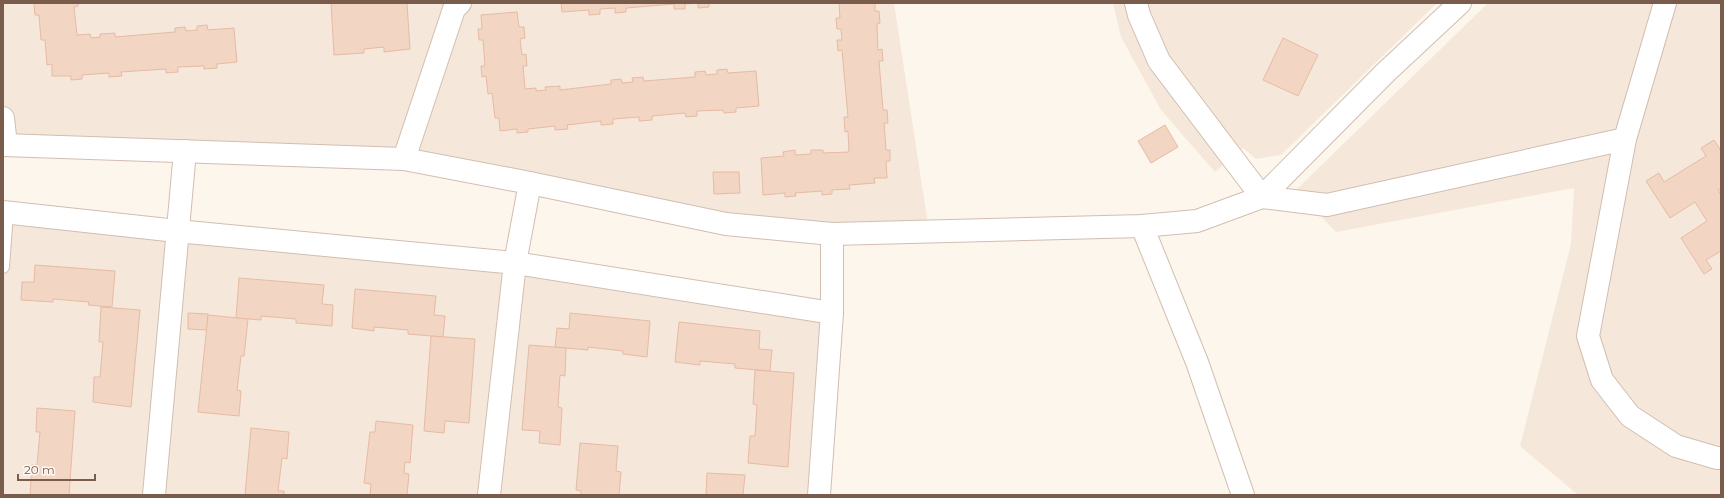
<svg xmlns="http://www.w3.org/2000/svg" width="1724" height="498" font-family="Montserrat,sans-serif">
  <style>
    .residential { fill: #f5e8da }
    .building { fill: #f3d5c3; stroke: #e6bba3 }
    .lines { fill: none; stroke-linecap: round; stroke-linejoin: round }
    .service-casing { stroke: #d1beb0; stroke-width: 14 }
    .minor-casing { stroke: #d1beb0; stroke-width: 24 }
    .tertiary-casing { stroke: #d1beb0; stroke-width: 24 }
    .service { stroke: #fff; stroke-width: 12 }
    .minor { stroke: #fff; stroke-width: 22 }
    .tertiary { stroke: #fff; stroke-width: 22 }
  </style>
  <rect width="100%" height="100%" fill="#fdf6ec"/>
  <g class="residential">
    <polygon points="3,3 894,3 929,231 832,234 404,159 6,145 3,118"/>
    <polygon points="1113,3 1437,3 1281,155 1256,159 1243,148 1215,172 1161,110 1121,37"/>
    <polygon points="1488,3 1721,3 1721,495 1578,495 1520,446 1571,244 1574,188 1336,232 1296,190"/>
    <polygon points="3,212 832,313 819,495 3,495"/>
  </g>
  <g class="building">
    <polygon points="34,3 78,3 78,6 74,7 77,35 90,34 91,38 100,37 100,34 115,33 115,37 175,32 175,28 185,27 186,31 197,30 197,26 207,25 208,30 234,28 237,62 217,64 217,68 204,69 204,66 178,67 178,72 166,73 166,69 121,72 122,76 109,77 109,73 82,75 82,79 71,80 71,76 52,76 52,64 47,65 45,40 41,40 39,15 35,15"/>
    <polygon points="331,3 407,3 410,49 384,52 384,47 364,49 364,53 334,55"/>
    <polygon points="561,3 698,3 685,4 685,9 674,9 674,4 626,8 626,12 615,13 615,8 600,9 600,14 589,15 589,10 562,12"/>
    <polygon points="698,3 709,3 709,7 698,8"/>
    <polygon points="839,3 875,3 875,11 879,11 880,23 877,24 878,50 882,49 883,61 879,61 883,110 887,110 888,123 884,123 886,150 890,150 890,161 886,161 887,178 874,178 875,183 849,185 850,189 832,190 832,194 822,195 822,191 795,193 796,196 785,197 785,193 763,195 761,158 784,156 783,152 795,150 795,155 811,154 811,150 823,150 823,153 849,152 848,131 845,132 844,117 848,117 842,50 838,51 837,40 842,40 841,29 837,29 836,18 840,18"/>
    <polygon points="517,12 519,27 524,27 525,38 520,39 522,55 526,54 527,66 523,66 525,89 536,88 536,91 546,90 545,87 560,86 560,90 611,84 611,80 621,79 622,83 633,82 632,78 643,77 644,81 695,77 695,72 705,71 706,75 717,74 717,70 727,69 728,73 756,71 759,106 736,108 736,112 724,113 723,110 697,111 697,116 686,117 685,113 652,116 652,120 639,121 639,117 613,119 613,124 601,125 601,121 567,125 568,129 555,130 555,126 528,129 528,132 517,133 517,129 500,131 499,118 495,118 492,93 488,94 486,76 482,77 481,66 485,66 483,40 479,40 478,29 482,29 481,15"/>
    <polygon points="1283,38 1318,55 1298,96 1263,80"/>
    <polygon points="1165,125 1178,147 1151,163 1138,141"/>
    <polygon points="1714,140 1721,151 1721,189 1718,190 1721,195 1721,251 1706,260 1712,269 1704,274 1681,238 1707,221 1695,202 1670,218 1646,181 1659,173 1664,182 1706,156 1701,148"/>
    <polygon points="713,172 739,172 740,193 714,194"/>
    <polygon points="35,265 115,271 112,307 88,305 89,302 53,299 53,302 21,300 22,282 34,282"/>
    <polygon points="239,278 324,285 322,304 333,305 332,326 296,323 296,319 261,316 261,320 236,318"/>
    <polygon points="355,289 436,296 434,315 445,316 443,337 408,334 408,330 374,327 374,331 352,328"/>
    <polygon points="101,307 140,310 131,407 93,402 94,377 100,377 103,342 99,342"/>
    <polygon points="188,313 208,314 207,330 188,329"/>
    <polygon points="570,313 650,321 647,357 623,354 623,351 588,347 588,350 555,347 557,328 569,329"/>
    <polygon points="208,315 248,319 244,356 241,356 237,390 241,391 239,416 198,412"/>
    <polygon points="679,322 760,331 759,349 772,350 770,371 735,368 735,364 700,361 700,365 675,362"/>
    <polygon points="431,336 475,339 469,423 445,421 444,433 424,431"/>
    <polygon points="529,345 566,348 565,376 560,375 558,407 562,408 560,445 539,443 540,431 522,430"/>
    <polygon points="755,370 794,373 788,467 748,463 750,436 755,436 757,405 753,404"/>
    <polygon points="37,408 75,411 69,495 30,495 32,465 37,465 40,432 36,432"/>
    <polygon points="376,421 413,425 410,463 405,462 404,473 409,474 407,495 370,495 371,484 364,483 370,432 375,432"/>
    <polygon points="251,428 289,432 287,459 282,458 278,491 284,491 284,495 245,495"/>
    <polygon points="580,443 618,446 616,471 621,472 619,495 581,495 581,491 576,490"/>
    <polygon points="707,473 745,475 743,495 706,495"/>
  </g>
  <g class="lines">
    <defs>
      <polyline id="service" points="3,267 7,213"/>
      <g id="minor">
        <polyline points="1136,3 1139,15 1159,61 1262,197 1327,205 1625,139"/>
        <polyline points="1665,3 1625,139 1588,336 1602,380 1630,416 1676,446 1717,458 1721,458"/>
        <polyline points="3,118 6,145"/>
        <polyline points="404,159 454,9 460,3"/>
        <polyline points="3,212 177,231 515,263 832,313"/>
        <polyline points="1142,226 1197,362 1243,495"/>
        <polyline points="154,495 185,151"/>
        <polyline points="489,495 515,263 530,183"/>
        <polyline points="819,495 832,313 832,234"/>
      </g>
      <polyline id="tertiary" points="3,145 404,159 530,183 726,224 832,234 1142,226 1197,221 1262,197 1385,73 1460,3"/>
    </defs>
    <use href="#service" class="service-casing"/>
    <use href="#minor" class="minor-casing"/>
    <use href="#tertiary" class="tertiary-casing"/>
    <use href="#service" class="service"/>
    <use href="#minor" class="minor"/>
    <use href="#tertiary" class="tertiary"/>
  </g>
  <rect width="1724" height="498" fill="none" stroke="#7a5c4d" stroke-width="8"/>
  <path d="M18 474v6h77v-6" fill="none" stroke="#7a5c4d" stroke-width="2"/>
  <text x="24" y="474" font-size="12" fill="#7a5c4d" stroke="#fffaf3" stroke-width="3" paint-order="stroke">20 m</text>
</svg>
